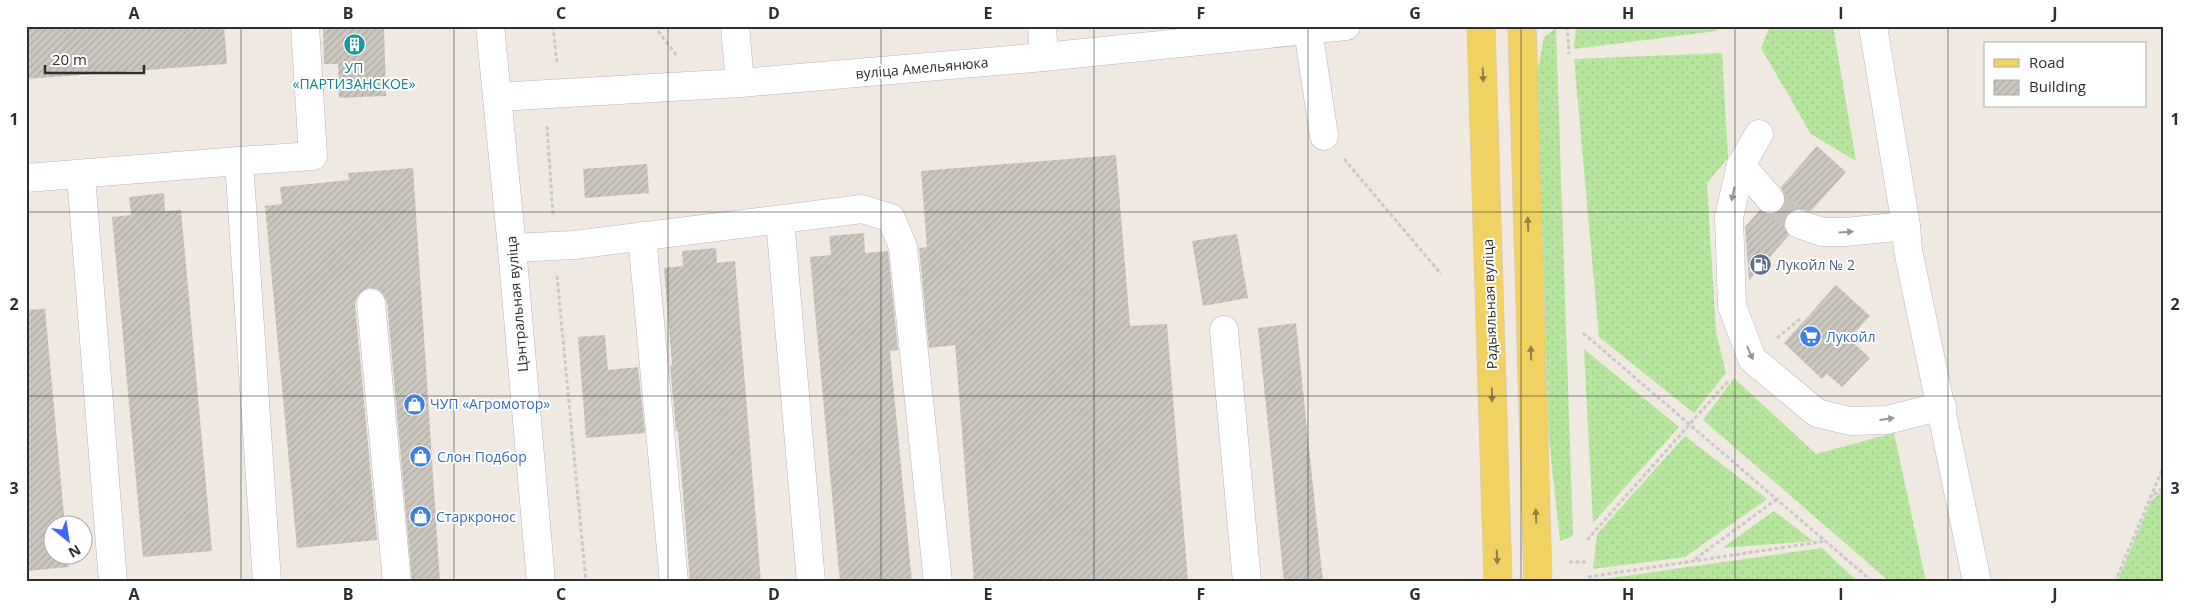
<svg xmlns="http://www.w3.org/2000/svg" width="2189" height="608" font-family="'Open Sans',sans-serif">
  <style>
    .grass { fill: url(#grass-dots) }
    .building { fill: url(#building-hatch) }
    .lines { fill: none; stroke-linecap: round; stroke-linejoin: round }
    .minor-tunnel { stroke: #c8c4bd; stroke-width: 28; stroke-dasharray: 28 14; stroke-linecap: butt }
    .minor-casing { stroke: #b4b7c1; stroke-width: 29 }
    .major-casing { stroke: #c9c9c9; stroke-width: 29 }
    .path { stroke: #c9c9c9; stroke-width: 3; stroke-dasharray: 4 2.5; stroke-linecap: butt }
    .minor { stroke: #fff; stroke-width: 28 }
    .major { stroke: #f2d163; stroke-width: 28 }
    .oneway { fill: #908048 }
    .oneway2 { fill: #969696 }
    .grid { fill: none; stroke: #2e2e2e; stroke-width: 1; stroke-opacity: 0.55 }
    .labels { text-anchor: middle; stroke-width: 4; stroke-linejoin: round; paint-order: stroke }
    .culture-label { font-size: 14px; fill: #0d838f; stroke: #fff }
    .street-label { font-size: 14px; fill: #2e2e2e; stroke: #fff }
    .service-label { font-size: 14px; fill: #4e5e75; stroke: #fff; text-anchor: start }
    .shop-label { font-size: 14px; fill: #366cbe; stroke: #fff; text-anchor: start }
    .neatline { fill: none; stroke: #2e2e2e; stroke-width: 2 }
    .grid-label { font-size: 16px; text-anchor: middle; font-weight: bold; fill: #2e2e2e }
  </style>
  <defs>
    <pattern id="grass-dots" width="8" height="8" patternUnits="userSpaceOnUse" patternTransform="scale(1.25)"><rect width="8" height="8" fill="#b6e59e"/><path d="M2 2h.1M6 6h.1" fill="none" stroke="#9dc588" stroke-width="1.8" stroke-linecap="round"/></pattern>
    <pattern id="building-hatch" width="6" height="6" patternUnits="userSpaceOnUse" patternTransform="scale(1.25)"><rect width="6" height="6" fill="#cbc7bf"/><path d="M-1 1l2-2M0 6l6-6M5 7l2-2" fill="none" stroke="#afaba4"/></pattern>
  </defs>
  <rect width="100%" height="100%" fill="#efe9e1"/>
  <g class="grass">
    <polygon points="1576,26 1715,26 1717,31 1574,49"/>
    <polygon points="1770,26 1833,26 1856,161 1811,134 1761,48"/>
    <polygon points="1556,28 1573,536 1560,541 1549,439 1537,75 1544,37"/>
    <polygon points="1722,53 1728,158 1707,183 1716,332 1726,373 1694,413 1599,337 1574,59"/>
    <polygon points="1584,349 1679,427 1593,523"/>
    <polygon points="1734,378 1816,454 1894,433 1926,582 1890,582 1703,420"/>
    <polygon points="1685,436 1767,499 1685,557 1593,569 1597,534"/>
    <polygon points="2163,490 2163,582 2117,582 2151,501"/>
    <polygon points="1774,511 1813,541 1722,548"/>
    <polygon points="1822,548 1858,582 1597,582 1597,580"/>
  </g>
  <g class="building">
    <polygon points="26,26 224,26 227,64 26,79"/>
    <polygon points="323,26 384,26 386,96 339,98 338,64 324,64"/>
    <polygon points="1817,146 1846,172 1811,211 1797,209 1788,213 1784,219 1784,226 1789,235 1749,281 1745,227 1760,210 1772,214 1780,211 1785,204 1785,197 1781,187"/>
    <polygon points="1116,155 1130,326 1167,324 1188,582 974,582 955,345 929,348 919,248 927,247 921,171"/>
    <polygon points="647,164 649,193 585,198 583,169"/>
    <polygon points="413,168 440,582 412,582 387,302 383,294 377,289 369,288 362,291 357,297 355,304 377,540 297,548 265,206 282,204 280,187 349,180 348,173"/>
    <polygon points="164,193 165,211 181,210 212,551 143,557 112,217 131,215 129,197"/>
    <polygon points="864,233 865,253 888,251 898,350 890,351 912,582 840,582 810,257 831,255 829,236"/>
    <polygon points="1237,234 1248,298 1203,306 1192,241"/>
    <polygon points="716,248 717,263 735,261 761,582 690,582 678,431 676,431 670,365 672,365 664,268 683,266 682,251"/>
    <polygon points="1836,285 1870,316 1849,339 1870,358 1842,387 1827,374 1822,379 1784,343"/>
    <polygon points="45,309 65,526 52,526 52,556 68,556 69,567 26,571 26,310"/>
    <polygon points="1296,323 1323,582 1284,582 1258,328"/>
    <polygon points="605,335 608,370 638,367 645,433 586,438 578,337"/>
  </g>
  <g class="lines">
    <polyline class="minor-tunnel" points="1770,199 1799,224"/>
    <defs>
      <g id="minor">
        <polyline points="490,26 512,248 541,582"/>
        <polyline points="735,26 740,83"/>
        <polyline points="1042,26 1044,57"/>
        <polyline points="1873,26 1906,226 1908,250 1977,582"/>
        <polyline points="1308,30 1324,136"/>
        <polyline points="497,97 740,83 1044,57 1346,26"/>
        <polyline points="1759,134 1741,165 1729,217 1732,306 1752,359 1817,413 1850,421 1887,420 1942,406"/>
        <polyline points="1741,165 1770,199"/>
        <polyline points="81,175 113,582"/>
        <polyline points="26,178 239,161"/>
        <polyline points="780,220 811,582"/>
        <polyline points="1799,224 1822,232 1845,232 1906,226"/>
        <polyline points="642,236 674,582"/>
        <polyline points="512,248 574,245 862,209 891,218 903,247 938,582"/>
        <polyline points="371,303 397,582"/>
        <polyline points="1224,330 1247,582"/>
        <polyline points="267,582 239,161 313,156 305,26"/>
      </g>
      <g id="major">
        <polyline points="1481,26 1498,582"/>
        <polyline points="1522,26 1538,582"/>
      </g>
    </defs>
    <use href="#minor" class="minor-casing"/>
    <use href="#major" class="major-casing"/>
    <g class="path">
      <polyline points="553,26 557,64"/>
      <polyline points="654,26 677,56"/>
      <polyline points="1567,26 1569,54"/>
      <polyline points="547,126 553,215"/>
      <polyline points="1344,159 1441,274"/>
      <polyline points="557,276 586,582"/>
      <polyline points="1583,333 1873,582"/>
      <polyline points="1777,338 1800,319"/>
      <polyline points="2154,495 2163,487"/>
      <polyline points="1587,540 1729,380"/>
      <polyline points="1695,559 1777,499"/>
      <polyline points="1569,562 1588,562"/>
      <polyline points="1588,577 1826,541"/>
      <polyline points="2115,582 2163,468"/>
    </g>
    <use href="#minor" class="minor"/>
    <use href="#major" class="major"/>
  </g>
  <defs><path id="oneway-solid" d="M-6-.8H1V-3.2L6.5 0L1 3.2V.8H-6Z" transform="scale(1.25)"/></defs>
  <g class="oneway">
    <use href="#oneway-solid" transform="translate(1483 75) rotate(88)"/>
    <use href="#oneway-solid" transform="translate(1528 224) rotate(-92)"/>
    <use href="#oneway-solid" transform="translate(1531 353) rotate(-92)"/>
    <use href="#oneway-solid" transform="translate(1492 395) rotate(88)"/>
    <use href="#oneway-solid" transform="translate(1536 516) rotate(-92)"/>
    <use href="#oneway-solid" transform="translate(1497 557) rotate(88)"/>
  </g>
  <g class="oneway2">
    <use href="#oneway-solid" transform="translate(1733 194) rotate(102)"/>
    <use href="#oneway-solid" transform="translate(1846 232) rotate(-3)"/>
    <use href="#oneway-solid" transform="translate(1750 353) rotate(66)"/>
    <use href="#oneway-solid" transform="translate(1887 419) rotate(-8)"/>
  </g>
  <path class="grid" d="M241,26V582M454,26V582M668,26V582M881,26V582M1094,26V582M1308,26V582M1521,26V582M1735,26V582M1948,26V582M26,212H2163M26,396H2163"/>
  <defs>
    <symbol id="building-disc" viewBox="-11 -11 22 22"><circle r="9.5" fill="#0f9aa8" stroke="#fff"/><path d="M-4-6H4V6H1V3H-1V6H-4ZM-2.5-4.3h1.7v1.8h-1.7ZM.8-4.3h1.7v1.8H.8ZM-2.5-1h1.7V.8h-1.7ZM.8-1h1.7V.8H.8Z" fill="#fff"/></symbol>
    <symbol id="fuel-disc" viewBox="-11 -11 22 22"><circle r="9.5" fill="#5c6f8a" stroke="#fff"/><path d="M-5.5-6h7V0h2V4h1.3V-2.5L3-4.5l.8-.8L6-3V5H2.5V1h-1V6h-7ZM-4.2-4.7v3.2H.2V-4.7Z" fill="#fff"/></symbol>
    <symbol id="supermarket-disc" viewBox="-11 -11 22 22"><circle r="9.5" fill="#3f7fe0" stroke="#fff"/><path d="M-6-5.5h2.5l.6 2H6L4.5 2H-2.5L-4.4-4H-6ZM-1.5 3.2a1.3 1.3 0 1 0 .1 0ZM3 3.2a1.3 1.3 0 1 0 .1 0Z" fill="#fff"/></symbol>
    <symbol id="shop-disc" viewBox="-11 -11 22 22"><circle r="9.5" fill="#3f7fe0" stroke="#fff"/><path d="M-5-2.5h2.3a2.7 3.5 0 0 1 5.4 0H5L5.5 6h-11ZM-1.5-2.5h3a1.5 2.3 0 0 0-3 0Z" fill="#fff"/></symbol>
  </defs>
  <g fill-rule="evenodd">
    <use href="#building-disc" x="342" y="32" width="25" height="25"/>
    <use href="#fuel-disc" x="1748" y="252" width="25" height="25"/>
    <use href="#supermarket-disc" x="1798" y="324" width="25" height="25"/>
    <use href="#shop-disc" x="402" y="392" width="25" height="25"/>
    <use href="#shop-disc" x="408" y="444" width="25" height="25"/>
    <use href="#shop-disc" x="408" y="504" width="25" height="25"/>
  </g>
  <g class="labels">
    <g class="culture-label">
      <text x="354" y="73">УП<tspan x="354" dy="16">«ПАРТИЗАНСКОЕ»</tspan></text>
    </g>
    <g class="street-label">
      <text transform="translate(922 68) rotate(-5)" y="5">вуліца Амельянюка</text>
      <text transform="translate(517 304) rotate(-95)" y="5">Цэнтральная вуліца</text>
      <text transform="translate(1490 304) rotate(-92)" y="5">Радыяльная вуліца</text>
    </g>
    <g class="service-label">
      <text x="1776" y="270">Лукойл № 2</text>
    </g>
    <g class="shop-label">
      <text x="1826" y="342">Лукойл</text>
      <text x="430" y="409">ЧУП «Агромотор»</text>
      <text x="437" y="462">Слон Подбор</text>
      <text x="436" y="522">Старкронос</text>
    </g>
  </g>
  <rect width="2189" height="608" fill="none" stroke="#ffffff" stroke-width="55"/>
  <rect x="1984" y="42" width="162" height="65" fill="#ffffff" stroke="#ababab"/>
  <rect x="1994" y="59" width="25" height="8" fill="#f2d163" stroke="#ababab"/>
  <text x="2029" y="68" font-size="15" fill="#2e2e2e">Road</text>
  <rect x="1994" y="80" width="25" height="15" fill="url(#building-hatch)" stroke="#ababab"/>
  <text x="2029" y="92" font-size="15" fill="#2e2e2e">Building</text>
  <g transform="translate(68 540) rotate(150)"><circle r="24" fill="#ffffff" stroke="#ababab"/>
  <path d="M0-4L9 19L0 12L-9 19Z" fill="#4264fb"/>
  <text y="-8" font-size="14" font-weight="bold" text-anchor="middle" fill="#2e2e2e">N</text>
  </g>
  <path d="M45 65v8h99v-8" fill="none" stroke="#2e2e2e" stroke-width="2.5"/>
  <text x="52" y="65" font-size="15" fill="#2e2e2e" stroke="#ffffff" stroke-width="4" paint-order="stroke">20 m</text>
  <rect x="28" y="28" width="2134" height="552" class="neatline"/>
  <g class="grid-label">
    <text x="134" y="19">A</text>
    <text x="348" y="19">B</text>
    <text x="561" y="19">C</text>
    <text x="774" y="19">D</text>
    <text x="988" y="19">E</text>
    <text x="1201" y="19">F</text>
    <text x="1415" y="19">G</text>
    <text x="1628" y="19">H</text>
    <text x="1841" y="19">I</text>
    <text x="2055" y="19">J</text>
    <text x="14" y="125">1</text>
    <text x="2175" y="125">1</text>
    <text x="14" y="310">2</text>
    <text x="2175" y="310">2</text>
    <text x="14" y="494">3</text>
    <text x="2175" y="494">3</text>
    <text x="134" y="600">A</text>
    <text x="348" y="600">B</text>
    <text x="561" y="600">C</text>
    <text x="774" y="600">D</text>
    <text x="988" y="600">E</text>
    <text x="1201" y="600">F</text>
    <text x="1415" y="600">G</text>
    <text x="1628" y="600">H</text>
    <text x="1841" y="600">I</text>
    <text x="2055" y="600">J</text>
  </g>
</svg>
